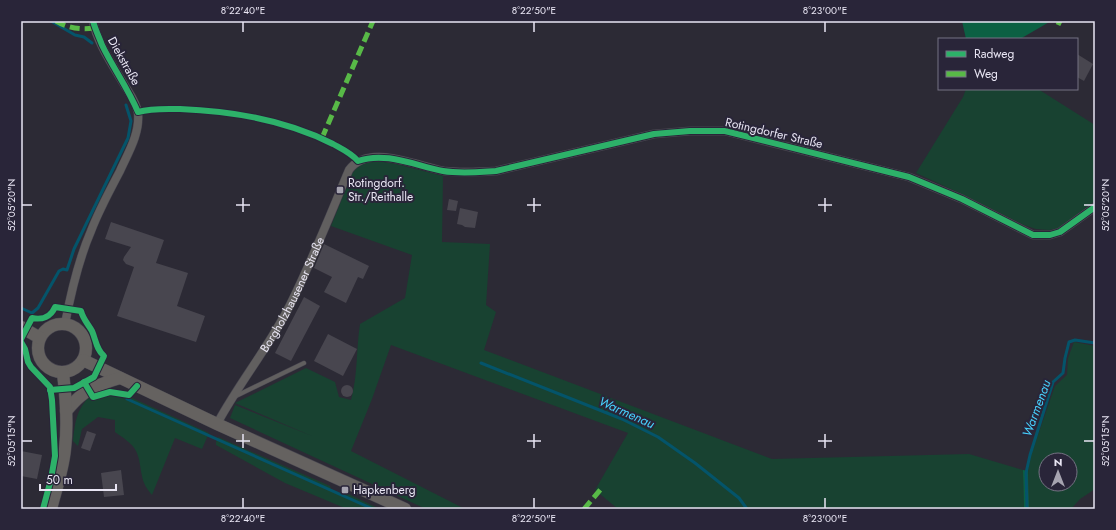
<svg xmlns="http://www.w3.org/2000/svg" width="1116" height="530" font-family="Jost,sans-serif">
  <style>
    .green { fill: #184231; fill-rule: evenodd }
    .forest { fill: #0c6043 }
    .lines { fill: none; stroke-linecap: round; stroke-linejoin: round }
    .stream { stroke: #04546a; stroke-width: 3 }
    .building { fill: #48464f }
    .lane-casing { stroke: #47454f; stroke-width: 5 }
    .street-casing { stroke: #47454f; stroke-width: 9 }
    .secondary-casing { stroke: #47454f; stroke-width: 13 }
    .lane { stroke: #615f5f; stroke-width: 4 }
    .street { stroke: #615f5f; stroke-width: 8 }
    .secondary { stroke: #656260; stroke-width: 12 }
    .quiet { stroke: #58b947; stroke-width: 5; stroke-dasharray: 10 5; stroke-linecap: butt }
    .cycleway-casing { stroke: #292539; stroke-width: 8 }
    .cycleway { stroke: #2db169; stroke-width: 6 }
    .ticks { fill: none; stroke: #e8e5f3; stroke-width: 1.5 }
    .poi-dot { fill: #a6a4b0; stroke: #292539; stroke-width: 1.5 }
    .labels { text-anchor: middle; stroke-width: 4; stroke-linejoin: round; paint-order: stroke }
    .street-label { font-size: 12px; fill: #e8e5f3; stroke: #292539 }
    .poi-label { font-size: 12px; fill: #e8e5f3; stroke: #292539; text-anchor: start }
    .water-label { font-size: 13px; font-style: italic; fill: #47d0fc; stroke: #292539 }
    .neatline { fill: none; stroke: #e8e5f3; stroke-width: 1.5 }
    .ticks-label { font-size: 10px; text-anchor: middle; fill: #e8e5f3 }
  </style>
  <rect width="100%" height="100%" fill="#2c2a35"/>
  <g class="green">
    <polygon points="966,89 1038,89 1095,125 1095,201 1059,228 1049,230 1036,229 1024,225 964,195 916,173 963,97"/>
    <path d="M377,161L396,164L443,176L442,242L490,244L486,305L496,312L484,350L772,459L969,454L1023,470L1024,509H618L595,490L628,433L391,345L372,399L351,451L465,509H426L230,418L235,405L312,436L235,403L306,368L335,382L339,397L351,400C358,375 356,350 360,324L405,298L412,255L331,226L352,174C358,164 366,163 377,161Z"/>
    <path d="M1074,342L1095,346V489L1080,499L1071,509H1029L1028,471L1031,455L1055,386L1067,375L1068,358ZM1046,460H1070V484H1046Z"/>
    <path d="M108,395L130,397L209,433L202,449L175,438L152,495C147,489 143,483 142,476C140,467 140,459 136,451C132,443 122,437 115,432V420L98,417L82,429L78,446L73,441C75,423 76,411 89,397L92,401Z"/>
    <polygon points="218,437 330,486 331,489 339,493 344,492 380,509 347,509 285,483 216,445 216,442"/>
  </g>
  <g class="forest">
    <polygon points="962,21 1051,21 1020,39 966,39"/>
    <polygon points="1023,470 1028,471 1029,509 1024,509"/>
  </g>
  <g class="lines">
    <g class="stream">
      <polyline points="51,21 75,35 84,37 92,43"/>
      <polyline points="21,308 32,313 38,308 59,271 63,269 67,270 74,249 128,138 131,121 126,105"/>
      <polyline points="481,363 622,419 658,437 695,463 739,498 747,509"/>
      <polyline points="127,399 373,509"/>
      <polyline points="1027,509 1026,473 1030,455 1053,382 1063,373 1065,358 1069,342 1075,340 1095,343"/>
    </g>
  </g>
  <g class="building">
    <polygon points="1077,54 1093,64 1084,81 1077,77"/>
    <polygon points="449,199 458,201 456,211 447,210"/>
    <polygon points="460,208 478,212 475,228 465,227 462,225 457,224"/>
    <polygon points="111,222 164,240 156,263 188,273 177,306 205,316 196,342 117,316 134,267 126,264 123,260 124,257 131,247 105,239"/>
    <polygon points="324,244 369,266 363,279 358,277 346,303 324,292 332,277 314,268"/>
    <polygon points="304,297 320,306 291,361 275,353"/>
    <polygon points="328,334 357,349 343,376 314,361"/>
    <circle cx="347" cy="391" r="6"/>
    <polygon points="87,431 96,434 90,451 81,448"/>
    <polygon points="21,451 42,455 37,479 21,476"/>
    <polygon points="121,470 124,495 104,497 101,473"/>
  </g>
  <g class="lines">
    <defs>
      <polyline id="lane" points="234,397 304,363"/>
      <g id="street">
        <path d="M65,324C71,292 78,261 91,231C99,210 110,190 120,171C128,153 140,134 138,113C137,104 130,94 125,86C114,67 97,43 93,21"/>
        <path id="s1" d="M217,424C239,383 269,347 290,305C312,261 330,215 349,170C369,143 417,166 444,171C462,173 479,172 496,171L654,134L690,131H725L909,177L962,199L1033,235H1050L1060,232L1095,207"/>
      </g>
      <g id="secondary">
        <circle cx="62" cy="348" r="24"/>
        <polyline points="21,327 40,338"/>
        <polyline points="83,360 217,424 405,509"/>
        <path d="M66,411C71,406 76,399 82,395C93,386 107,382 120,378"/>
        <path d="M51,509C56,489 63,470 65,449C68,424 66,398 63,373"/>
      </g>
    </defs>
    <use href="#lane" class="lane-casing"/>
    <use href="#street" class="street-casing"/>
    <use href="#secondary" class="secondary-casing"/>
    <use href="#lane" class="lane"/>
    <use href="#street" class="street"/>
    <use href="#secondary" class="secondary"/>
    <g class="quiet">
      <path d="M56,21C68,28 81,30 94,28"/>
      <polyline points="1058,25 1060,21"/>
      <polyline points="322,138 373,21"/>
      <polyline points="584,509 601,489"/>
    </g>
    <defs>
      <g id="cycleway">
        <path d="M93,21C95,29 99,37 102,45C113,68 128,88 138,112C152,108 165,109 180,109C232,111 286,120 333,144C342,149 351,153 358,161C386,151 416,166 443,171C461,174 479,172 496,171L654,134L690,131H725L909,177L962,199L1033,235H1050L1060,232L1095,207"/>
        <path d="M21,339L32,318C42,320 51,317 55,307L81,311C83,319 88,324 92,331C96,340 96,349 104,356L94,377L74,388L50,390"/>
        <polyline points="21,342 25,349 28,362 31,367 50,387 52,400 55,456 51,479 43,509"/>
        <polyline points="84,382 93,397 110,392 129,395 137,386"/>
      </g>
    </defs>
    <use href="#cycleway" class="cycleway-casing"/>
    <use href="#cycleway" class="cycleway"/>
  </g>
  <path class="ticks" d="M243,22V32M534,22V32M825,22V32M243,198V212M534,198V212M825,198V212M22,205H32M236,205H250M527,205H541M818,205H832M1084,205H1094M243,434V448M534,434V448M825,434V448M22,441H32M236,441H250M527,441H541M818,441H832M1084,441H1094M243,498V508M534,498V508M825,498V508"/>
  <g class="poi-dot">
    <rect x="336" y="186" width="8" height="8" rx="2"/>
    <rect x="341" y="486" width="8" height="8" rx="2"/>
  </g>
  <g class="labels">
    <g class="street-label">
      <text transform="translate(124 61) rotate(61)" y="4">Diekstraße</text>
      <text transform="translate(774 133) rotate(13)" y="4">Rotingdorfer Straße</text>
      <text dy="4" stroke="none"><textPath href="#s1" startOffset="150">Borgholzhausener Straße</textPath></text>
    </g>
    <g class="poi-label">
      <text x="348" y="187">Rotingdorf.<tspan x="348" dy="14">Str./Reithalle</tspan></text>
      <text x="353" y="494">Hapkenberg</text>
    </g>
    <g class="water-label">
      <text transform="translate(1036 408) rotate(-70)" y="5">Warmenau</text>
      <text transform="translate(627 412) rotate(24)" y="5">Warmenau</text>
    </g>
  </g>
  <rect width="1116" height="530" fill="none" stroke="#292539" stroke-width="44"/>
  <rect x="938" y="38" width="140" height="52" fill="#292539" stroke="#757283"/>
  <rect x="946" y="51" width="20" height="6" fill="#2db169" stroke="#757283"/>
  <text x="974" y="58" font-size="12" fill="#e8e5f3">Radweg</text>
  <rect x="946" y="71" width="20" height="6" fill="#58b947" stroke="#757283"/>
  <text x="974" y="78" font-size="12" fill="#e8e5f3">Weg</text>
  <g transform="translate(1058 472)"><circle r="19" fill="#292539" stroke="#757283"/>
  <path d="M0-3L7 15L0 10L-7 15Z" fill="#a6a4b0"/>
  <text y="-6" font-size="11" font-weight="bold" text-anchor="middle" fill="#e8e5f3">N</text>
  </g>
  <path d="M40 484v6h76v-6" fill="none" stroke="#e8e5f3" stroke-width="2"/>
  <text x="46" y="484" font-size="12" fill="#e8e5f3" stroke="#292539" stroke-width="3" paint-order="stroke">50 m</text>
  <rect x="22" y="22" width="1072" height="486" class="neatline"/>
  <g class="ticks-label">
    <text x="243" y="14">8°22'40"E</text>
    <text x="534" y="14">8°22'50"E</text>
    <text x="825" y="14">8°23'00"E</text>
    <text transform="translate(11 205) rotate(-90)" y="4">52°05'20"N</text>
    <text transform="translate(1105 205) rotate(-90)" y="4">52°05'20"N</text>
    <text transform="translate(11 441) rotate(-90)" y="4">52°05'15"N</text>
    <text transform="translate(1105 441) rotate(-90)" y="4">52°05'15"N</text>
    <text x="243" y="522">8°22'40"E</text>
    <text x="534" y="522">8°22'50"E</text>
    <text x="825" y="522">8°23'00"E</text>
  </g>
</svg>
